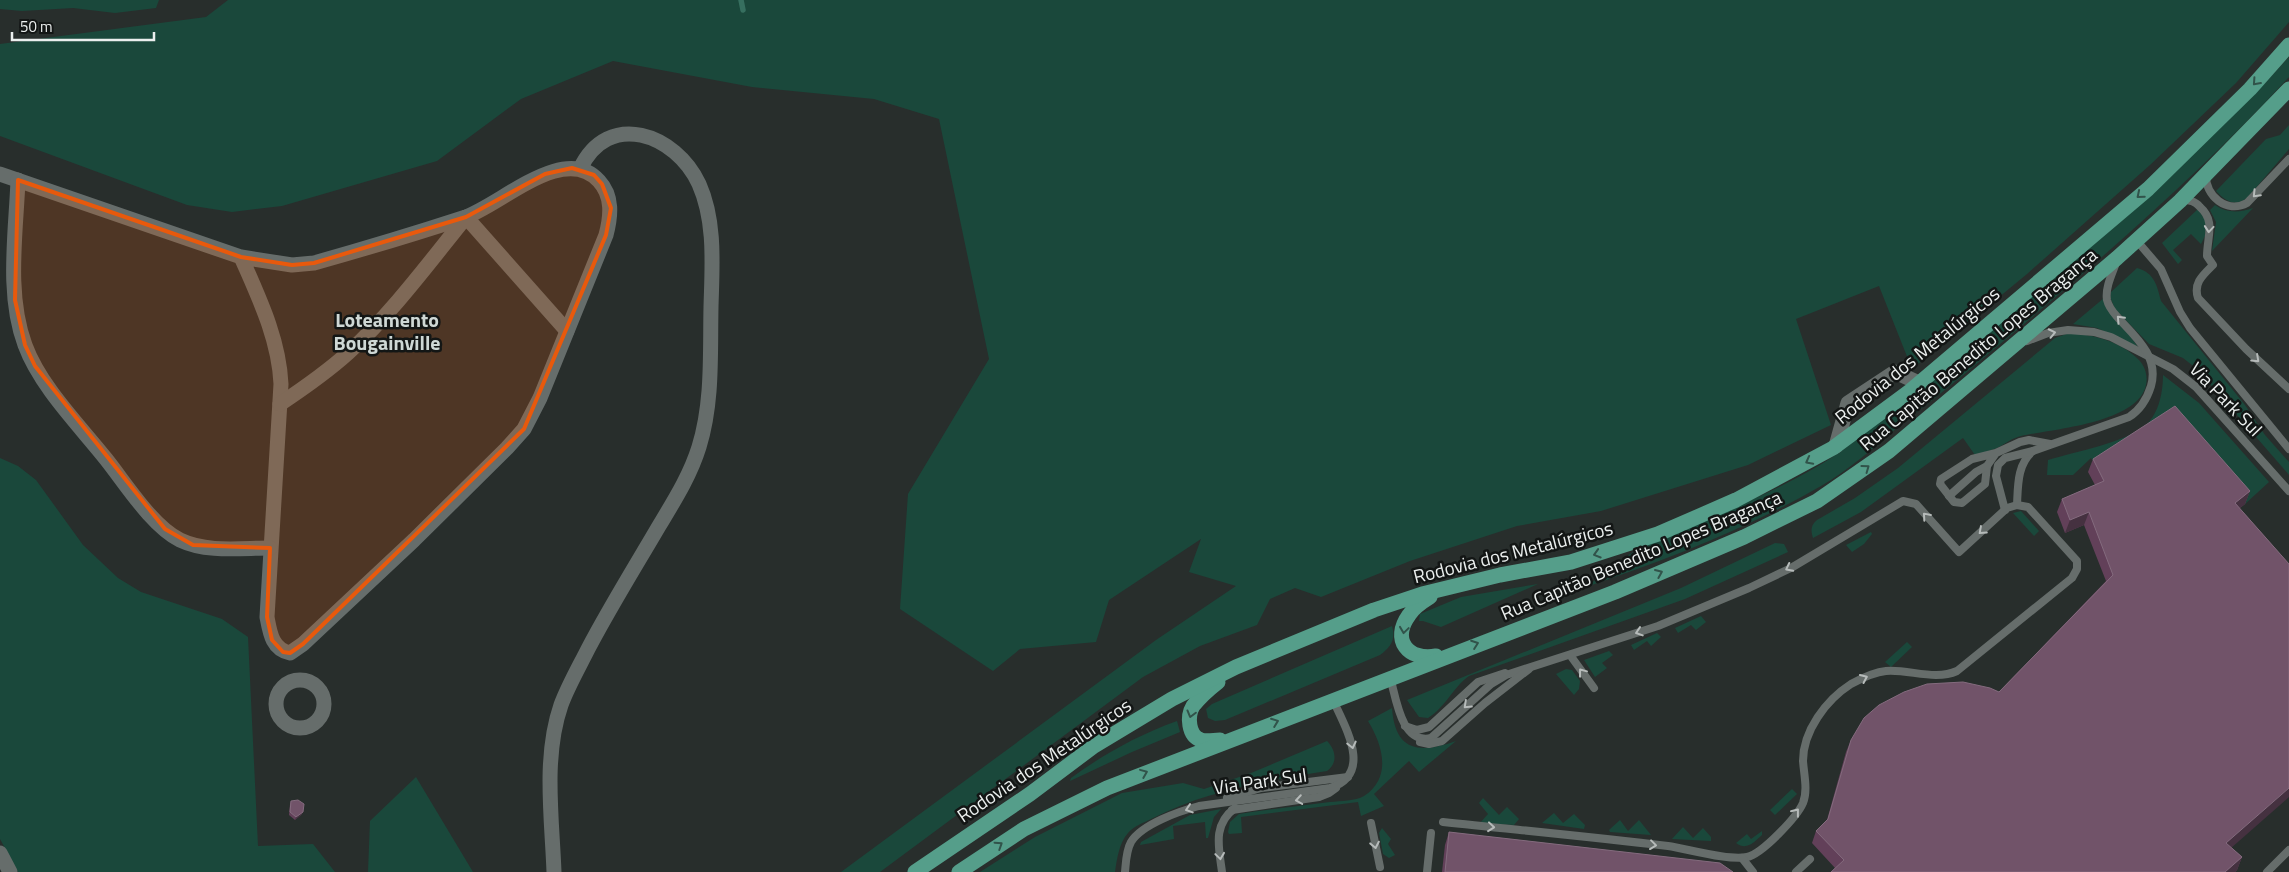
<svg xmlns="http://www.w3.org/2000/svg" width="2289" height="872" font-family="'Titillium Web',sans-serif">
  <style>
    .green { fill: #1a483b }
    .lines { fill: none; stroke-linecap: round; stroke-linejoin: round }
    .stream { stroke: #366f5f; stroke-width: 5.5 }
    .lane { stroke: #666d6b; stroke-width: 8 }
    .street { stroke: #666d6b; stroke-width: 15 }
    .primary { stroke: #559e8a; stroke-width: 15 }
    .wall { fill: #624059 }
    .shaded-wall { fill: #453140 }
    .building { fill: #715369; stroke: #846b7e }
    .oneway { stroke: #31534a }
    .oneway2 { stroke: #b6bbba }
    .marked { fill: #e8590c; fill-opacity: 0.2; stroke: #e8590c; stroke-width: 4; stroke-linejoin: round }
    .labels { text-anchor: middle; stroke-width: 5; stroke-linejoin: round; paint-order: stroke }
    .street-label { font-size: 19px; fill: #ebefee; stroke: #131615 }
    .neighbourhood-label { font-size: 20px; font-weight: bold; fill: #cfd8d5; stroke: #131615 }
  </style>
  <rect width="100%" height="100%" fill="#282e2c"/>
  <g class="green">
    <polygon points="0,0 159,0 156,8 115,13 73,8 22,11 0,9"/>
    <polygon points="228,0 2289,0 2289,22 2236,83 2150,165 2027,274 1912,369 1879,286 1796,319 1831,425 1748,465 1601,511 1517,526 1410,561 1321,597 1295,588 1270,599 1257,625 1200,646 1143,677 880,872 841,872 1156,640 1236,586 1189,572 1201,539 1109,600 1096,642 1020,649 993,671 900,609 908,494 989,359 939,119 874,99 752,87 613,61 521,99 437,161 282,206 232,212 187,205 0,136 0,44 206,17"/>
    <path d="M2289,57V77C2196,178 2092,267 1987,355C1958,380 1928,403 1898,427C1873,448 1849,470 1821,486C1747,529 1666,560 1586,587C1602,575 1618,561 1635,551C1702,517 1775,496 1837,454L2252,97Z"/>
    <path d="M2289,125V149L2248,197C2236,208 2225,201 2216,191L2266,139L2280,135Z"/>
    <path d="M2215,205C2227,213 2239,213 2253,208L2212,251L2216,222L2210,210Z"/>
    <polygon points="2198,209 2207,223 2205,236 2201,244 2191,234 2173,250 2182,260 2178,264 2162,243"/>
    <path d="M2137,268C2155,273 2157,286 2161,301L2245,405L2265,435L2289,462V475L2197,369L2183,358L2149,344L2115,309L2110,297L2111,292Z"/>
    <polygon points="2104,298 2138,347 2097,328 2073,324"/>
    <path d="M2069,333C2095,335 2120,341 2139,360C2145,367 2148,375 2146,385C2138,423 2053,429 2021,436C2012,438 2005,444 1997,448C1990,451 1982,453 1975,455L1963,438L1861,512L1813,538C1811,531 1810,526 1817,520L1855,498L1898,468L2055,338Z"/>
    <path d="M2163,375L2199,403L2269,482L2245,504L2097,466L2091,458L2073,475H2047L2048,460C2074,452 2127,442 2146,425C2159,413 2163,392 2163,375Z"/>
    <polygon points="0,458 18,466 36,480 83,545 118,578 141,592 222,619 248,637 258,846 313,844 335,872 18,872 0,839"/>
    <polygon points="2021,511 2039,531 2034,536 2013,513"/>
    <polygon points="1871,532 1872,534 1864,544 1852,552 1846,545"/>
    <path d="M1775,543L1784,544L1788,552L1685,599L1469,676C1453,687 1446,707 1428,718L1419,717L1407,700L1681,588Z"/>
    <polygon points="1538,584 1441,627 1423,621 1419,621 1420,614 1461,597"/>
    <polygon points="1701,616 1706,622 1696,630 1691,625 1678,633 1675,628"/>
    <path d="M1392,626C1396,639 1391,647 1380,655L1225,720L1215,721L1208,718L1206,709L1212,704Z"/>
    <polygon points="1657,633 1661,637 1651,646 1647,641 1634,650 1631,645"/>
    <polygon points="1907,642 1912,647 1891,667 1885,662"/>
    <polygon points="1609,651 1613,655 1602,663 1607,668 1595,677 1584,660"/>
    <polygon points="1566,669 1572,670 1580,681 1579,689 1574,695 1556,674"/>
    <path d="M1392,708C1395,752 1420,754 1456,741L1419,772L1409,761L1374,794L1384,806L1361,816L1358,802L1241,817L1242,833L1229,834L1228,832L1230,822L1239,814C1269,809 1300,806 1330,802C1341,801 1355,801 1364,796C1393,777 1382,744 1368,721Z"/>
    <path d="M1177,721L1180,732L1132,752L1070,781L1071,778C1104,754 1138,735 1177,721Z"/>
    <path d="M1327,741C1336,750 1338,763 1327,771C1267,780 1205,791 1151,819C1143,823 1134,826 1128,833C1119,843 1117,859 1115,872H980L1035,837L1122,793L1183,783L1204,789L1251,773Z"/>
    <polygon points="416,777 473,872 368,872 370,821"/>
    <polygon points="1792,789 1797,794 1775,815 1770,810"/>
    <polygon points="1483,798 1499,815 1507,807 1519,819 1514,825 1480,823 1488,814 1479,803"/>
    <polygon points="1221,809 1214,817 1208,838 1206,838 1205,822 1173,826 1174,839 1140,845 1141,842 1190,815"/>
    <polygon points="1554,813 1563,823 1574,814 1585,825 1584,829 1542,823"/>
    <polygon points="1620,820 1628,831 1639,820 1651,835 1610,832 1609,830"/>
    <polygon points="1683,827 1693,838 1703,828 1711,837 1711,841 1672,839"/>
    <polygon points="1382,828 1391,839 1388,844 1395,855 1389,858 1383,854 1379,833"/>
    <path d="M1762,831V835C1754,842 1747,851 1736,843L1747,834L1751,839Z"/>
  </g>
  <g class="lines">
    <polyline class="stream" points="741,0 743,10"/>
    <g class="lane">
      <path d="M2206,175C2205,196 2227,214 2247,203L2289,159"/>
      <path d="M2182,200C2190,200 2195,201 2200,207C2216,221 2207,237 2207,256L2213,265C2203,275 2193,283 2198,298L2246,349L2289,389"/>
      <polyline points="2137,241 2161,269 2180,312 2190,328 2289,449"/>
      <polyline points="2027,341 2048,333 2068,330 2094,332 2111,337 2173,369 2196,387 2289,491"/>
      <polyline points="1996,453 1987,466 1985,484 1962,503 1954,502 1940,484 1941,479 1972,459 1996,453 2020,442 2029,440 2050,444"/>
      <polyline points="1949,496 1976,472 1987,466"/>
      <path d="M2017,505C2018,486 2017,464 2033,451"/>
      <path d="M2005,510L1996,476L1998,465L2005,458L2033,451L2129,417C2140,410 2147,399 2151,386C2159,358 2138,339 2120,320C2115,314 2109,309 2107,300C2105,288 2112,274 2116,263"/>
      <polyline points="1570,655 1594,688"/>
      <path d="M1390,677C1396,697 1401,745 1431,738L1491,684L1506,675L1658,626L1749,588L1791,568L1903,501L1916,504L1959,552L2007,508L2017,505L2028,507L2077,561V569L2072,578L1957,671C1935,681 1909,669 1886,671C1874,672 1862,678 1851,684C1826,700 1803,731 1803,761C1804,775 1808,790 1803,803C1797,817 1762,854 1747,857C1729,861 1688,849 1668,846C1593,837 1518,830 1443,822"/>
      <polyline points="1405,726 1417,730 1429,727 1478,682 1505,673"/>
      <polyline points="1420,742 1429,744 1442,741 1485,703 1529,669"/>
      <polyline points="1227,798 1261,788 1348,777"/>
      <polyline points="1232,810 1319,797 1329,793 1336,788"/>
      <polyline points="1371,823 1380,867"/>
      <polyline points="1742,858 1753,872"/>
      <path d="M1125,872C1126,862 1126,851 1131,842C1142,824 1180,811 1199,806L1330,788C1374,774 1345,727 1333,700"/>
      <path d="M1222,872C1219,848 1212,825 1235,808"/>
      <polyline points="1427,872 1431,833"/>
      <polyline points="1796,872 1810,859"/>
      <polyline points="2267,872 2289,850"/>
    </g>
    <g class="street">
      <path d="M0,174L241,257L292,265L314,263C364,249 414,234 463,218C500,206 564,142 599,181C613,196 611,216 606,235L540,398L524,429L507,448L414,540L303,644L290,653C272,649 270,633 267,617L281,384C279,339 259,298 241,257"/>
      <path d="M18,180C16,233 6,294 25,345C40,386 79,425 106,459C126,484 152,526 180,540C207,553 241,548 270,548"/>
      <path d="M280,404C304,388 327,372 348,353C392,313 428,264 466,217L567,331"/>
      <polyline points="1836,446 1848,403 1895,372 1919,383"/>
      <circle cx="300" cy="704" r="24"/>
      <polyline points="0,853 10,872"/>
      <path d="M554,872C552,818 543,757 561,705C568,686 579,667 588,649C610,607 635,567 659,526C674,501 690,476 699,447C713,402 710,353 711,307C712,267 716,222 699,184C676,134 608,109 580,169"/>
    </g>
    <g class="primary">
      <path d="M1430,597C1422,602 1414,607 1409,615C1391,640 1408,661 1436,656"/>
      <path d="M1218,682C1209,689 1200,697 1193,706C1187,716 1188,736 1201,740C1207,742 1214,740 1220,740"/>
      <polyline points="915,872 1030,794 1094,746 1172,699 1236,667 1374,610 1422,594 1500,575 1571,562 1658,534 1736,500 1833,448 1910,391 2148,189 2250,89 2289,45"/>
      <polyline points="959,872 1024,829 1107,788 1615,592 1744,537 1817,501 1889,451 2117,258 2180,201 2289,89"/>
    </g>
  </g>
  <g class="wall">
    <polygon points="2093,459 2250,491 2245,504 2240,508 2231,847 2242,857 2237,870 2235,872 1831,872 1835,868 1812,843 1816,831 1827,820 1846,752 1851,740 1999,692 2106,581 2084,525 2065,533 2057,512 2062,499 2095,485 2088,472"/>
    <polygon points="291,801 303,812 301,815 295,820 289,815 290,804"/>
    <polygon points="1449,832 1733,872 1442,872 1445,845"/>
  </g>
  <g class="shaded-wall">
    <polygon points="2250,491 2245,504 2231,515 2235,503"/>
    <polygon points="2089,512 2084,525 2065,533 2070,520"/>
    <polygon points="2289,788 2289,797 2222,856 2226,843"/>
    <polygon points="303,812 301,815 295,820 296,817"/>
    <polygon points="2242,857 2237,870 2235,872 2225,872"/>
  </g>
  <g class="building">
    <polygon points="2175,406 2250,491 2235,503 2289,564 2289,788 2226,843 2242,857 2225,872 1831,872 1844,860 1816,831 1828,819 1851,740 1864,718 1879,705 1904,692 1927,684 1963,682 1990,688 1999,692 2113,575 2089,512 2070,520 2062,499 2104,481 2093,459"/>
    <polygon points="298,800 304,804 303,812 296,817 290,812 291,801"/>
    <polygon points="1449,832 1720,863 1733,872 1445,872"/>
  </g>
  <defs><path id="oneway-chevron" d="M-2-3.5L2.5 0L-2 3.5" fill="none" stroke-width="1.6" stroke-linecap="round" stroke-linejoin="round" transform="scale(1.25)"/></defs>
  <g class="oneway">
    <use href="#oneway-chevron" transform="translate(2256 82) rotate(132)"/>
    <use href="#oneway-chevron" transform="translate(2140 195) rotate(140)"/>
    <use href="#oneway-chevron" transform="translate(1809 461) rotate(152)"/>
    <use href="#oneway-chevron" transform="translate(1866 468) rotate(-36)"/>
    <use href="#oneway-chevron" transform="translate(1597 554) rotate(163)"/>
    <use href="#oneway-chevron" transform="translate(1659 573) rotate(-23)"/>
    <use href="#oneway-chevron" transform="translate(1404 630) rotate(98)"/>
    <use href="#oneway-chevron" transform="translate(1475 644) rotate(-20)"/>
    <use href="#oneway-chevron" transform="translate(1191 714) rotate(105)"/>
    <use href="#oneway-chevron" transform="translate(1275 722) rotate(-21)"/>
    <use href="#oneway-chevron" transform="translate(1144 773) rotate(-22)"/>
    <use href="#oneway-chevron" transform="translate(999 845) rotate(-33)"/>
  </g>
  <g class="oneway2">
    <use href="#oneway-chevron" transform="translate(2256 194) rotate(134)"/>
    <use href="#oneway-chevron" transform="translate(2209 229) rotate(95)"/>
    <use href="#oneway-chevron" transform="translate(2120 319) rotate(-133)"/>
    <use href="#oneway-chevron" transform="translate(2052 333) rotate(-12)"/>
    <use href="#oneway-chevron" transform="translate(2256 359) rotate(43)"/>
    <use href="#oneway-chevron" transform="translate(1926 516) rotate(-131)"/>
    <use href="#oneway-chevron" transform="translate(1982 531) rotate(138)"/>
    <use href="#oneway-chevron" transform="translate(1789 568) rotate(153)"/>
    <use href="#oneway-chevron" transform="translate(1639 632) rotate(162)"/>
    <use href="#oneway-chevron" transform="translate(1582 672) rotate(-127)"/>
    <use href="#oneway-chevron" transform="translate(1864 678) rotate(-24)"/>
    <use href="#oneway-chevron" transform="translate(1467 705) rotate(137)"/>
    <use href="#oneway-chevron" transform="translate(1352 745) rotate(77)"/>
    <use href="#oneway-chevron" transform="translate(1299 800) rotate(171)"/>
    <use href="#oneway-chevron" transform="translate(1189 809) rotate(162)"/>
    <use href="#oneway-chevron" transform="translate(1796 812) rotate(-52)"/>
    <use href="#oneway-chevron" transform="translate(1491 827) rotate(6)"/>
    <use href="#oneway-chevron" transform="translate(1375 845) rotate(79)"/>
    <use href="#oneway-chevron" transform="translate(1653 845) rotate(7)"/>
    <use href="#oneway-chevron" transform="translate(1220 856) rotate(82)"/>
  </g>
  <path class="marked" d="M572,168L594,175L602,184L611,208L606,235L524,429L303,644L290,653L283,652L272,640L267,617L270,548L193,545L165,529L35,366L25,345L15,300L18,180L241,257L292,265L314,263L466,217L545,174Z"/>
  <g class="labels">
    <g class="street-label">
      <text transform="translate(1978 349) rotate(-40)" y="7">Rua Capitão Benedito Lopes Bragança</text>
      <text transform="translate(1917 355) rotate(-39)" y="7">Rodovia dos Metalúrgicos</text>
      <text transform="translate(2226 399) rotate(46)" y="7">Via Park Sul</text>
      <text transform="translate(1513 552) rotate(-14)" y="7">Rodovia dos Metalúrgicos</text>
      <text transform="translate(1641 555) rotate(-23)" y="7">Rua Capitão Benedito Lopes Bragança</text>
      <text transform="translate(1044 760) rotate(-34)" y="7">Rodovia dos Metalúrgicos</text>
      <text transform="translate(1260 781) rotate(-8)" y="7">Via Park Sul</text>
    </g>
    <g class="neighbourhood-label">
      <text x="387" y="327">Loteamento<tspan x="387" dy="23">Bougainville</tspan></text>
    </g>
  </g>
  <path d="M12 32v8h142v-8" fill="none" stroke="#ebefee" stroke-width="2.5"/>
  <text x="20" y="32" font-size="15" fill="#ebefee" stroke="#131615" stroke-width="4" paint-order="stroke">50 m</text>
</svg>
